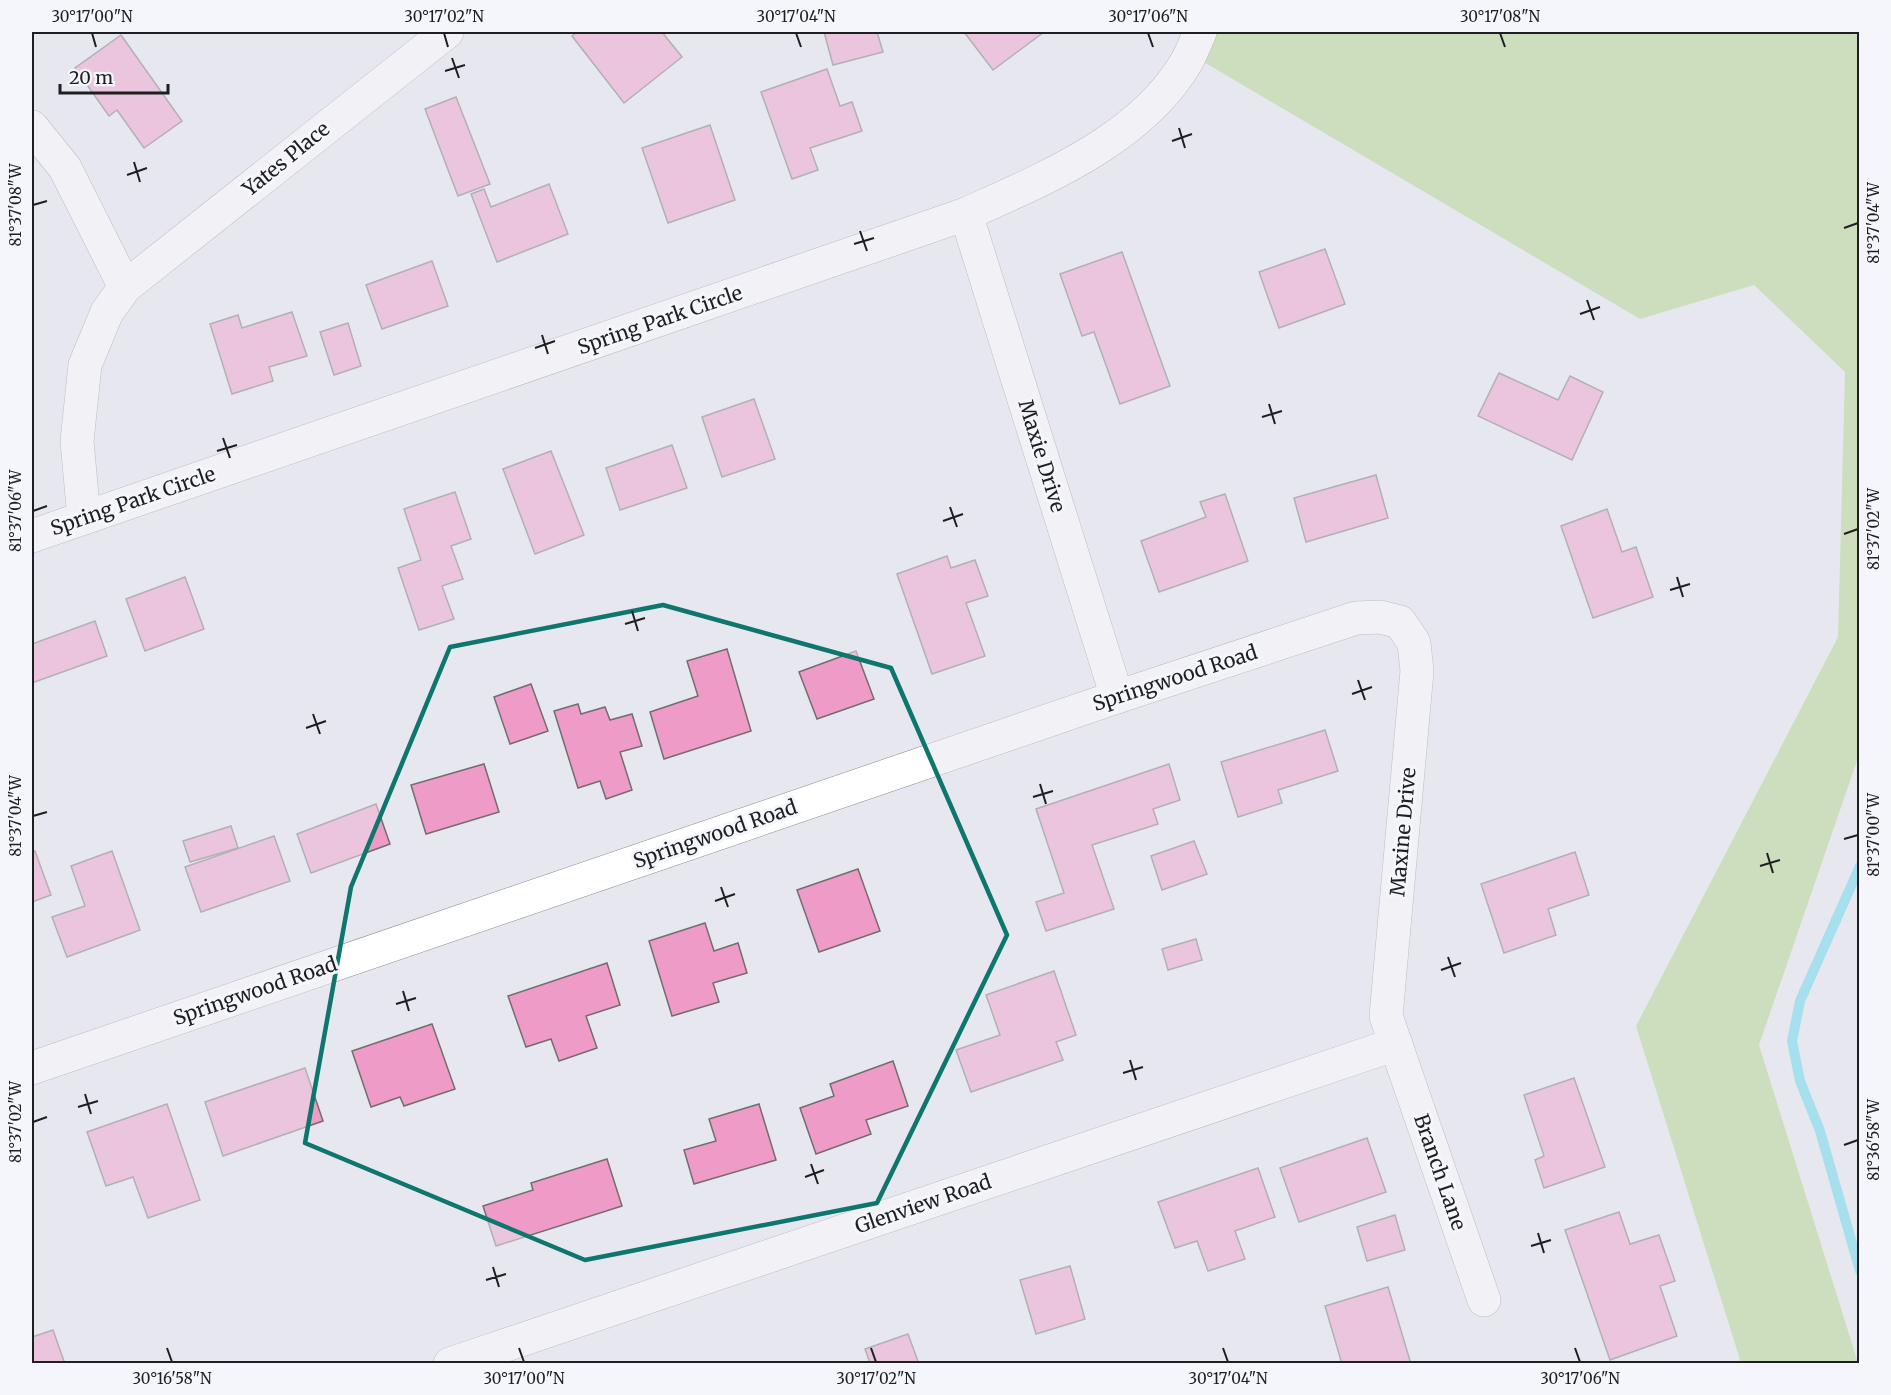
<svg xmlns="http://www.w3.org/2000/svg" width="1891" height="1395" font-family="Merriweather,serif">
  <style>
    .green { fill: #aed283 }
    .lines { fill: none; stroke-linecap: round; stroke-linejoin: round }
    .stream { stroke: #57d4ec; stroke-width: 10 }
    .building { fill: #ef9bc7; stroke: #736d6f; stroke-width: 1.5 }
    .minor-casing { stroke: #888a90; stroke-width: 34 }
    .minor { stroke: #fff; stroke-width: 33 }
    .marked { fill: none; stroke: #0f766e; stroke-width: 4.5; stroke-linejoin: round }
    .ticks { fill: none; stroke: #1e1f21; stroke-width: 2 }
    .labels { text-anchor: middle; stroke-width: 6; stroke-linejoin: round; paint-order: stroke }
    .street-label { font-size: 20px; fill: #1e1f21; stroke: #f4f6fc }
    .neatline { fill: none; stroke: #1e1f21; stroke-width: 2 }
    .ticks-label { font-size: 15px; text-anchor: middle; fill: #1e1f21 }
  </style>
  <rect width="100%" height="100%" fill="#e7e8ef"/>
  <polygon class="green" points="1214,32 1835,32 1859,35 1859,755 1759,1045 1858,1363 1741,1363 1636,1026 1838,637 1845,372 1754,285 1640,319 1202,61"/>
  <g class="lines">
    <polyline class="stream" points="1860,866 1800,1001 1792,1041 1800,1081 1820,1131 1860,1271"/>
  </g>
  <g class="building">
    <polygon points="577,32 662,32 682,57 624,103 572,36"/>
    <polygon points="824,32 877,32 883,52 833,65"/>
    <polygon points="964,32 1044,32 993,70"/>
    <polygon points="121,35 182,121 144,148 117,110 109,116 75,68"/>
    <polygon points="827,69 840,106 852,102 862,131 810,148 818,170 792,179 761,92"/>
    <polygon points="456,97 490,184 458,196 425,109"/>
    <polygon points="710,125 735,200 668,223 642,148"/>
    <polygon points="549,184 568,234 497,262 471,194 484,189 491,207"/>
    <polygon points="1325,249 1345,304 1279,328 1259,272"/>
    <polygon points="1122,252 1170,386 1120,404 1094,332 1082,336 1060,274"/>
    <polygon points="432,261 448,306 382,329 366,285"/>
    <polygon points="292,312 307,356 269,367 273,381 232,394 210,324 238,315 242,328"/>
    <polygon points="348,323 361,366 334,375 320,332"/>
    <polygon points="1499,373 1558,400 1570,376 1603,392 1572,460 1478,416"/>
    <polygon points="754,399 775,459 722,477 702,417"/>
    <polygon points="672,445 687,488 620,510 606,468"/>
    <polygon points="551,451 584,535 535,554 503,469"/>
    <polygon points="1376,475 1388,518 1306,542 1294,498"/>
    <polygon points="455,492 471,539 451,546 463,579 442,586 454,619 419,630 398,568 421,560 404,509"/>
    <polygon points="1225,494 1248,561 1159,592 1141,541 1206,517 1200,502"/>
    <polygon points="1607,509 1622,552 1636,547 1653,597 1593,618 1561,526"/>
    <polygon points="947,556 951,568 975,560 988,596 966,603 985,656 932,674 897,574"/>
    <polygon points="185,577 204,629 145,651 126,599"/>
    <polygon points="95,621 107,656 32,683 32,644"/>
    <polygon points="727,649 751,731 664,759 650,712 698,696 687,661"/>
    <polygon points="856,651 874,699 817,719 799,672"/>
    <polygon points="531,684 548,731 510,744 494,697"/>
    <polygon points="578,704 581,714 605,707 610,720 632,714 642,746 620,752 632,790 606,799 600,781 578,788 554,711"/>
    <polygon points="1325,730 1338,771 1278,790 1282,803 1238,817 1221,762"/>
    <polygon points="484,764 499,812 426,834 411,785"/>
    <polygon points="1169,764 1180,800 1153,809 1158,824 1092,845 1114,909 1046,931 1036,902 1064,893 1036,809"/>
    <polygon points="376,804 390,844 311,873 297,834"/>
    <polygon points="231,826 238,848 190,862 183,841"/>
    <polygon points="274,836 290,881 201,912 185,867"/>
    <polygon points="1194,841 1207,874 1162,890 1151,856"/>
    <polygon points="35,851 51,895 32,902 32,853"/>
    <polygon points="112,851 140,930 67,957 52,917 85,906 71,866"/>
    <polygon points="1575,852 1589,895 1548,909 1556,935 1504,953 1481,884"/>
    <polygon points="858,869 880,931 819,952 797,890"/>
    <polygon points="705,923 714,951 738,943 747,973 713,983 719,1002 672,1016 649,941"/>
    <polygon points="1196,939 1202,960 1168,970 1162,949"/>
    <polygon points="607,963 620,1005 586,1016 597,1048 559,1061 551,1039 526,1047 508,996"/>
    <polygon points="1054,971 1076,1035 1056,1042 1063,1060 971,1092 956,1050 1000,1035 986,995"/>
    <polygon points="432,1024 455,1089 404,1106 400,1097 371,1107 352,1051"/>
    <polygon points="893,1061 908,1106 866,1120 871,1134 816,1154 800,1108 834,1096 830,1084"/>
    <polygon points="305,1068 323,1121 223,1156 205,1102"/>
    <polygon points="1574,1078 1605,1167 1544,1188 1535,1160 1544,1156 1524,1095"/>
    <polygon points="167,1104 200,1200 148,1218 133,1177 106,1186 87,1132"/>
    <polygon points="759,1104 776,1160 694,1184 684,1150 716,1141 709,1119"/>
    <polygon points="1367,1138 1386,1192 1299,1222 1280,1168"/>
    <polygon points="607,1159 622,1206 496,1246 483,1206 533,1190 531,1183"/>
    <polygon points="1258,1168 1275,1217 1235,1231 1245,1259 1208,1271 1197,1241 1175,1248 1158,1202"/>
    <polygon points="1619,1212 1630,1244 1659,1235 1675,1281 1660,1286 1677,1336 1610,1360 1565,1230"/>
    <polygon points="1395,1215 1405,1250 1367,1261 1357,1227"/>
    <polygon points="1070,1266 1085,1319 1036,1334 1020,1280"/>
    <polygon points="1388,1287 1411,1364 1342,1364 1325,1306"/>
    <polygon points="53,1330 65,1364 32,1364 32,1337"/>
    <polygon points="908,1334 919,1364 868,1364 870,1363 865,1349"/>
  </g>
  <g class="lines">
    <defs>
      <g id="minor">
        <polyline points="32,127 65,168 125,287"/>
        <polyline points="966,214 1117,697"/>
        <polyline points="84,518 77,441 85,365 107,312 125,287 447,32"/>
        <path d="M32,536L966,214C1044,179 1142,139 1187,61C1192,52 1196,41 1200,32"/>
        <polyline points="32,1068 1117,697 1356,618 1380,617 1400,622 1414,643 1417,671 1386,1016 1484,1300"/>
        <polyline points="450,1364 1396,1044"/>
      </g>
    </defs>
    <use href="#minor" class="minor-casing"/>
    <use href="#minor" class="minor"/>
  </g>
  <path d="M0 0H1891V1395H0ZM663,605L891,668L1007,935L877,1203L585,1260L305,1143L351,887L450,647Z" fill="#e7e8ef" fill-opacity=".55" fill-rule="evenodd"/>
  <path class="marked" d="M663,605L891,668L1007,935L877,1203L585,1260L305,1143L351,887L450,647Z"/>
  <path class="ticks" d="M92,33L96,47M444,33L448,47M796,33L801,47M1148,33L1153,47M1500,33L1505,47M452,58L459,78M445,71L465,65M1179,128L1185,148M1172,141L1192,134M134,162L140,182M127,175L147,168M33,205L47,201M1844,228L1858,223M860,231L867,251M854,244L874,238M1587,300L1594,320M1580,314L1600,307M542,335L548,354M535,348L555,341M1269,404L1275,424M1262,417L1282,411M223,438L230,458M217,451L237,445M950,507L957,527M33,511L47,506M943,521L963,514M1844,534L1858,529M1677,577L1683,597M1670,590L1690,584M632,611L638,631M625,624L645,618M1358,680L1365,700M1352,694L1372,687M313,714L320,734M306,728L326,721M1040,784L1046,804M1033,797L1053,791M33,816L47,812M1844,839L1858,835M1767,853L1773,873M1760,866L1780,860M721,887L728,907M715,901L735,894M1448,957L1455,977M1441,970L1461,963M403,991L409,1011M396,1004L416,998M1130,1060L1136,1080M1123,1073L1143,1067M85,1094L91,1114M78,1107L98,1101M33,1122L47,1117M1844,1145L1858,1140M811,1164L818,1184M805,1177L824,1170M1538,1233L1544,1253M1531,1246L1551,1240M493,1267L499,1287M486,1280L506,1274M167,1348L172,1362M519,1348L524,1362M871,1348L876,1362M1223,1348L1228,1362M1575,1348L1580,1362"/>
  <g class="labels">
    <g class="street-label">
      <text transform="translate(286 159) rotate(-39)" y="7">Yates Place</text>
      <text transform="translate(660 320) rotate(-19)" y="7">Spring Park Circle</text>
      <text transform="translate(1042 456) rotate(73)" y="7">Maxie Drive</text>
      <text transform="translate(133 501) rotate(-19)" y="7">Spring Park Circle</text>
      <text transform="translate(1175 678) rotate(-18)" y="7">Springwood Road</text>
      <text transform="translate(1403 832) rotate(-85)" y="7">Maxine Drive</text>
      <text transform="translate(715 834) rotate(-19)" y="7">Springwood Road</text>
      <text transform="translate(255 991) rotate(-19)" y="7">Springwood Road</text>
      <text transform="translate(1440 1172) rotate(71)" y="7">Branch Lane</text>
      <text transform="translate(923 1204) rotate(-19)" y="7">Glenview Road</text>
    </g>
  </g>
  <rect width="1891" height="1395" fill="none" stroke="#f4f6fc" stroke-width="66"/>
  <path d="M60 84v9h108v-9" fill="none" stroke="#1e1f21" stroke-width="3"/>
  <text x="69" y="84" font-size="18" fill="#1e1f21" stroke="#f4f6fc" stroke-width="4.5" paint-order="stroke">20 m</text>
  <rect x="33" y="33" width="1825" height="1329" class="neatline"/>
  <g class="ticks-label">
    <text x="92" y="22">30°17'00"N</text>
    <text x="444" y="22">30°17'02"N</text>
    <text x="796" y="22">30°17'04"N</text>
    <text x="1148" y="22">30°17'06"N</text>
    <text x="1500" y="22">30°17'08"N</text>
    <text transform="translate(16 205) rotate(-90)" y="5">81°37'08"W</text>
    <text transform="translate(1874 223) rotate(-90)" y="5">81°37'04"W</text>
    <text transform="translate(16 511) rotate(-90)" y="5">81°37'06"W</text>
    <text transform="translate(1874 529) rotate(-90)" y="5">81°37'02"W</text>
    <text transform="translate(16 816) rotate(-90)" y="5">81°37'04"W</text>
    <text transform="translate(1874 835) rotate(-90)" y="5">81°37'00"W</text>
    <text transform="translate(16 1122) rotate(-90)" y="5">81°37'02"W</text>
    <text transform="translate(1874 1140) rotate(-90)" y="5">81°36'58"W</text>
    <text x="172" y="1384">30°16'58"N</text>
    <text x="524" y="1384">30°17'00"N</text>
    <text x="876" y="1384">30°17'02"N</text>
    <text x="1228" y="1384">30°17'04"N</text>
    <text x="1580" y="1384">30°17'06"N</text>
  </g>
</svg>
